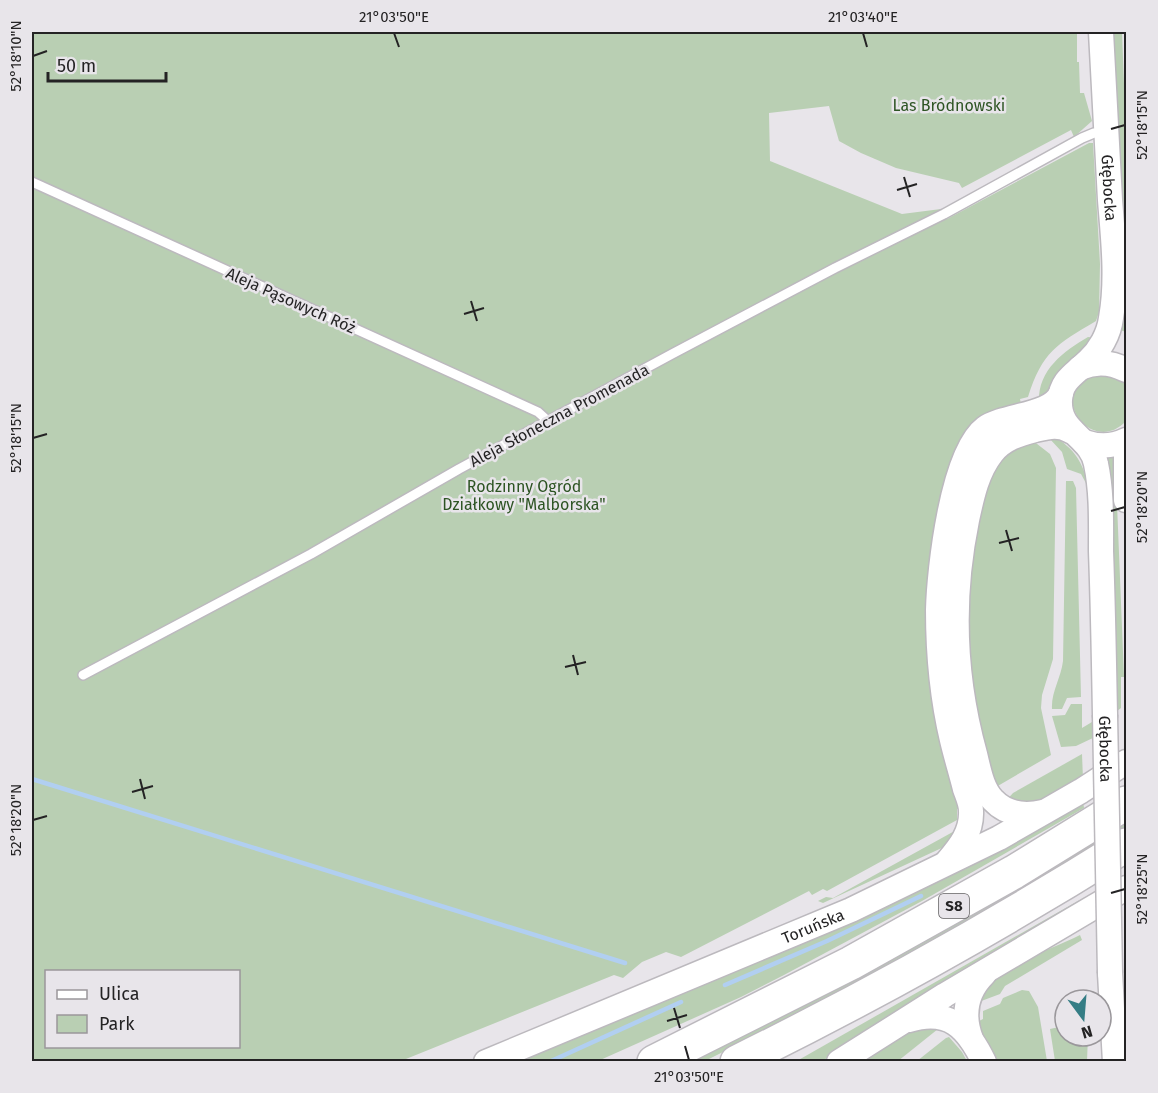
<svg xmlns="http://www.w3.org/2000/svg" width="1158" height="1093" font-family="'Fira Sans',sans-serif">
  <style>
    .green { fill: #b9cfb3; fill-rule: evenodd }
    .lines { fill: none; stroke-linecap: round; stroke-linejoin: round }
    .stream { stroke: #b1cff1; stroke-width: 4.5 }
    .service-casing { stroke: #bcb9be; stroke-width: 12 }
    .tertiary-casing { stroke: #bcb9be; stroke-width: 27 }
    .motorway-casing { stroke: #bcb9be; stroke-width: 36 }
    .service { stroke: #fff; stroke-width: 9 }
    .tertiary { stroke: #fff; stroke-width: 24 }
    .motorway { stroke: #fff; stroke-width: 33 }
    .tertiary-bridge-casing { stroke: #bcb9be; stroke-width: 27; stroke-linecap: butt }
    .tertiary-bridge { stroke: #fff; stroke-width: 24 }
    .ticks { fill: none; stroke: #242324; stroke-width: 2 }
    .labels { text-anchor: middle; stroke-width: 5; stroke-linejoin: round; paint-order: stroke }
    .shield { fill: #e8e5ea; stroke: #5f5d5f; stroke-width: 1.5 }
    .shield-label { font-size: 15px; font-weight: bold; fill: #242324 }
    .park-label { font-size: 16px; fill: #2d5423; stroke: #e8e5ea }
    .street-label { font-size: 16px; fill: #242324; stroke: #e8e5ea }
    .neatline { fill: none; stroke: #242324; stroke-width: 2 }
    .ticks-label { font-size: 15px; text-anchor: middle; fill: #242324 }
  </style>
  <rect width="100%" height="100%" fill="#e8e5ea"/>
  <g class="green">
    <path d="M32,32H1077V62H1079L1080,93H1084L1092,121L1074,137L1071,130L962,188L959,183L896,168L861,153L839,141L829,106L769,113L770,161L902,214L941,209L947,219L1089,143H1093L1100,264L1099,312L1096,321C1057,344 1042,352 1028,397L1020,399L1021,404L969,429L962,807L957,809V820L827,891L823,889L812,895L809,891L681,957L666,952L642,962L623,978L614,975L401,1061H32ZM46,972H238V1046H46Z"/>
    <polygon points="1110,32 1122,32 1126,135 1126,332 1117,329"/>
    <path d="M1088,337L1095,338L1087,347L1065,365L1056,377L1049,392L1039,401C1038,370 1064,351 1088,337Z"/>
    <path d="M1098,372L1122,378L1126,383V421C1094,455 1051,401 1085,378C1089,376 1094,374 1098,372Z"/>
    <path d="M1053,436C1074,448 1084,463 1088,487L1081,474L1067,469L1062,452L1049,438Z"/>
    <polygon points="1032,440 1050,454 1056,468 1053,659 1042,695 1041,708 1051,755 996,787 985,759 967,657 968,574 985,490 1001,461 1012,451"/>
    <polygon points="1115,454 1124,677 1121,677 1121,708 1117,711 1106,457"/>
    <path d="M1066,481H1073L1076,488L1081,697L1067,698L1062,709H1052C1051,692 1061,678 1063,661Z"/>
    <polygon points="1071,704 1082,704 1082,728 1097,719 1095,737 1076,746 1061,747 1052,716 1065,715"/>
    <polygon points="1082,754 1083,779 1041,804 1005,802 1013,793"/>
    <polygon points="1083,801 1084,808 922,901 784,975 741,997 598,1061 512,1062"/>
    <path d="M1126,822V830C989,912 848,990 705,1061L690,1062L1002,897Z"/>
    <polygon points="960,828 946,846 823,903 818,901 826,897 833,898"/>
    <polygon points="1085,897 1085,902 822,1061 795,1062"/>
    <path d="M1080,935L1082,940L1005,986L1000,994L976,1003C980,997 983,992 986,987C1004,965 1054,948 1080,935Z"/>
    <polygon points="1022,990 1029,991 1038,1007 1047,1061 997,1061 977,1022 983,1019 983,1011 1000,1004 1003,998"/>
    <polygon points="943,1025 898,1061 859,1062 915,1028"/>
    <polygon points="1059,1027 1065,1027 1065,1036 1088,1036 1087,1061 1055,1061 1050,1029"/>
    <polygon points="949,1037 962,1052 967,1061 917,1061 946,1038"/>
  </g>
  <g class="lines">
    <g class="stream">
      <polyline points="32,779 625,963"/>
      <polyline points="725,985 827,941 921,896"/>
      <polyline points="549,1062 681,1002"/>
    </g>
    <defs>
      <g id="service">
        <polyline points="32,182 538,412 548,421"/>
        <polyline points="83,675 311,554 459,469 672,354 835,268 944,214 1082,138 1094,133 1106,132"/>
      </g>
      <g id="tertiary">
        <path id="s1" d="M1101,32C1104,88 1107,144 1110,200C1113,238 1118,279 1111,318C1109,334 1100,350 1088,361C1075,374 1061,380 1060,400C1058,433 1091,436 1096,464C1102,492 1101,523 1101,551C1103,605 1104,660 1105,715"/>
        <path d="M1080,368C1096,361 1111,362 1126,370"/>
        <path d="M1084,442C1099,447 1112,447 1126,440"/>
        <polyline points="1126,457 1126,500"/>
        <path d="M1043,812C1025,816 1007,815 993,800C982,789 979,770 975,754C954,678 951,598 967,520C972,497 977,472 992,453C1003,439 1019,434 1035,430C1048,427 1059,424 1070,431"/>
        <path d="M947,862C960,847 972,832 971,811C971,803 967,795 965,789C961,773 956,757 952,740C942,698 938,653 938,610C939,569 952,453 985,428C1005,414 1052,416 1061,393"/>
        <polyline points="1110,973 1115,1062"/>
        <path d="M909,1020C949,1008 967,1027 984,1062"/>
        <path d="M971,1039C962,1015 966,992 984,974"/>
        <path id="s2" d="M486,1062L851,910L999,838L1081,791L1126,762"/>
        <polyline points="839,1062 945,995 1126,888"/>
      </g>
      <g id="motorway">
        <polyline points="654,1062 851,963 1014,872 1126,803"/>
        <path d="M737,1062C871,996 1000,924 1126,845"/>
      </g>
    </defs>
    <use href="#service" class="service-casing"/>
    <use href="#tertiary" class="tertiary-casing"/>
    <use href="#motorway" class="motorway-casing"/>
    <use href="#service" class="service"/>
    <use href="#tertiary" class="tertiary"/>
    <use href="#motorway" class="motorway"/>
    <defs>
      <g id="tertiary-bridge">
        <path id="s3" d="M1105,715L1110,973"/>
      </g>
    </defs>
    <use href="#tertiary-bridge" class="tertiary-bridge-casing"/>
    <use href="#tertiary-bridge" class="tertiary-bridge"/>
  </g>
  <path class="ticks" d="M394,33L399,47M863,33L867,47M33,56L47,51M1111,129L1125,125M904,177L910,197M897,190L917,184M471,301L477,321M464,314L484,308M33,438L47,434M1111,511L1125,507M1006,530L1012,551M999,543L1019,538M573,655L578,675M565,667L586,662M140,779L145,799M132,792L153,786M33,820L47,816M1111,893L1125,889M674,1008L680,1028M667,1021L687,1015M685,1046L689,1060"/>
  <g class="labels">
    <rect class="shield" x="939" y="894" width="30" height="24" rx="4.5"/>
    <g class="shield-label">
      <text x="954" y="911">S8</text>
    </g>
    <g class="park-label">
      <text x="949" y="111">Las Bródnowski</text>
      <text x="524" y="492">Rodzinny Ogród<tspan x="524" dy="18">Działkowy "Malborska"</tspan></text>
    </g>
    <g class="street-label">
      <text dy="6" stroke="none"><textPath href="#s1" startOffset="156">Głębocka</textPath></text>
      <text transform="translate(291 300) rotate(24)" y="6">Aleja Pąsowych Róż</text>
      <text transform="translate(559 415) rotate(-28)" y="6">Aleja Słoneczna Promenada</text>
      <text dy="6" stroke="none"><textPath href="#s3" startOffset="34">Głębocka</textPath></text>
      <text dy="6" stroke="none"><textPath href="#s2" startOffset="354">Toruńska</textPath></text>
    </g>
  </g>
  <rect width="1158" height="1093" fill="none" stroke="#e8e5ea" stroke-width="66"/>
  <rect x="45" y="970" width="195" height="78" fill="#e8e5ea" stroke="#9a979b" stroke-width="1.5"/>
  <rect x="57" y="990" width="30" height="9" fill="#ffffff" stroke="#9a979b" stroke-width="1.5"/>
  <text x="99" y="1000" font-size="18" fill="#242324">Ulica</text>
  <rect x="57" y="1015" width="30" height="18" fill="#b9cfb3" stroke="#9a979b" stroke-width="1.5"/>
  <text x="99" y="1030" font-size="18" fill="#242324">Park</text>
  <g transform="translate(1083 1018) rotate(164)"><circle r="28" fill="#e8e5ea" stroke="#9a979b" stroke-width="1.5"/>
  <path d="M0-4.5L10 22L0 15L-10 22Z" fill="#357d85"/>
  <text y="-9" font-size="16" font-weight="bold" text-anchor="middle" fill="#242324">N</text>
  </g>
  <path d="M48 72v9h118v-9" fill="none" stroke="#242324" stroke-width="3"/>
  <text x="57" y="72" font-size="18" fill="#242324" stroke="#e8e5ea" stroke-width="4.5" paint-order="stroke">50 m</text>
  <rect x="33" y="33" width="1092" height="1027" class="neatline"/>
  <g class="ticks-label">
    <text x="394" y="22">21°03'50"E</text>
    <text x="863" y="22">21°03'40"E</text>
    <text transform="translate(16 56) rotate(-90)" y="5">52°18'10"N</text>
    <text transform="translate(1142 125) rotate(-90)" y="5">52°18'15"N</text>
    <text transform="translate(16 438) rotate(-90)" y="5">52°18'15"N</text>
    <text transform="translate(1142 507) rotate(-90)" y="5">52°18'20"N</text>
    <text transform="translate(16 820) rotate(-90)" y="5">52°18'20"N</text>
    <text transform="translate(1142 889) rotate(-90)" y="5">52°18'25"N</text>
    <text x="689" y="1082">21°03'50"E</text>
  </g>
</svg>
